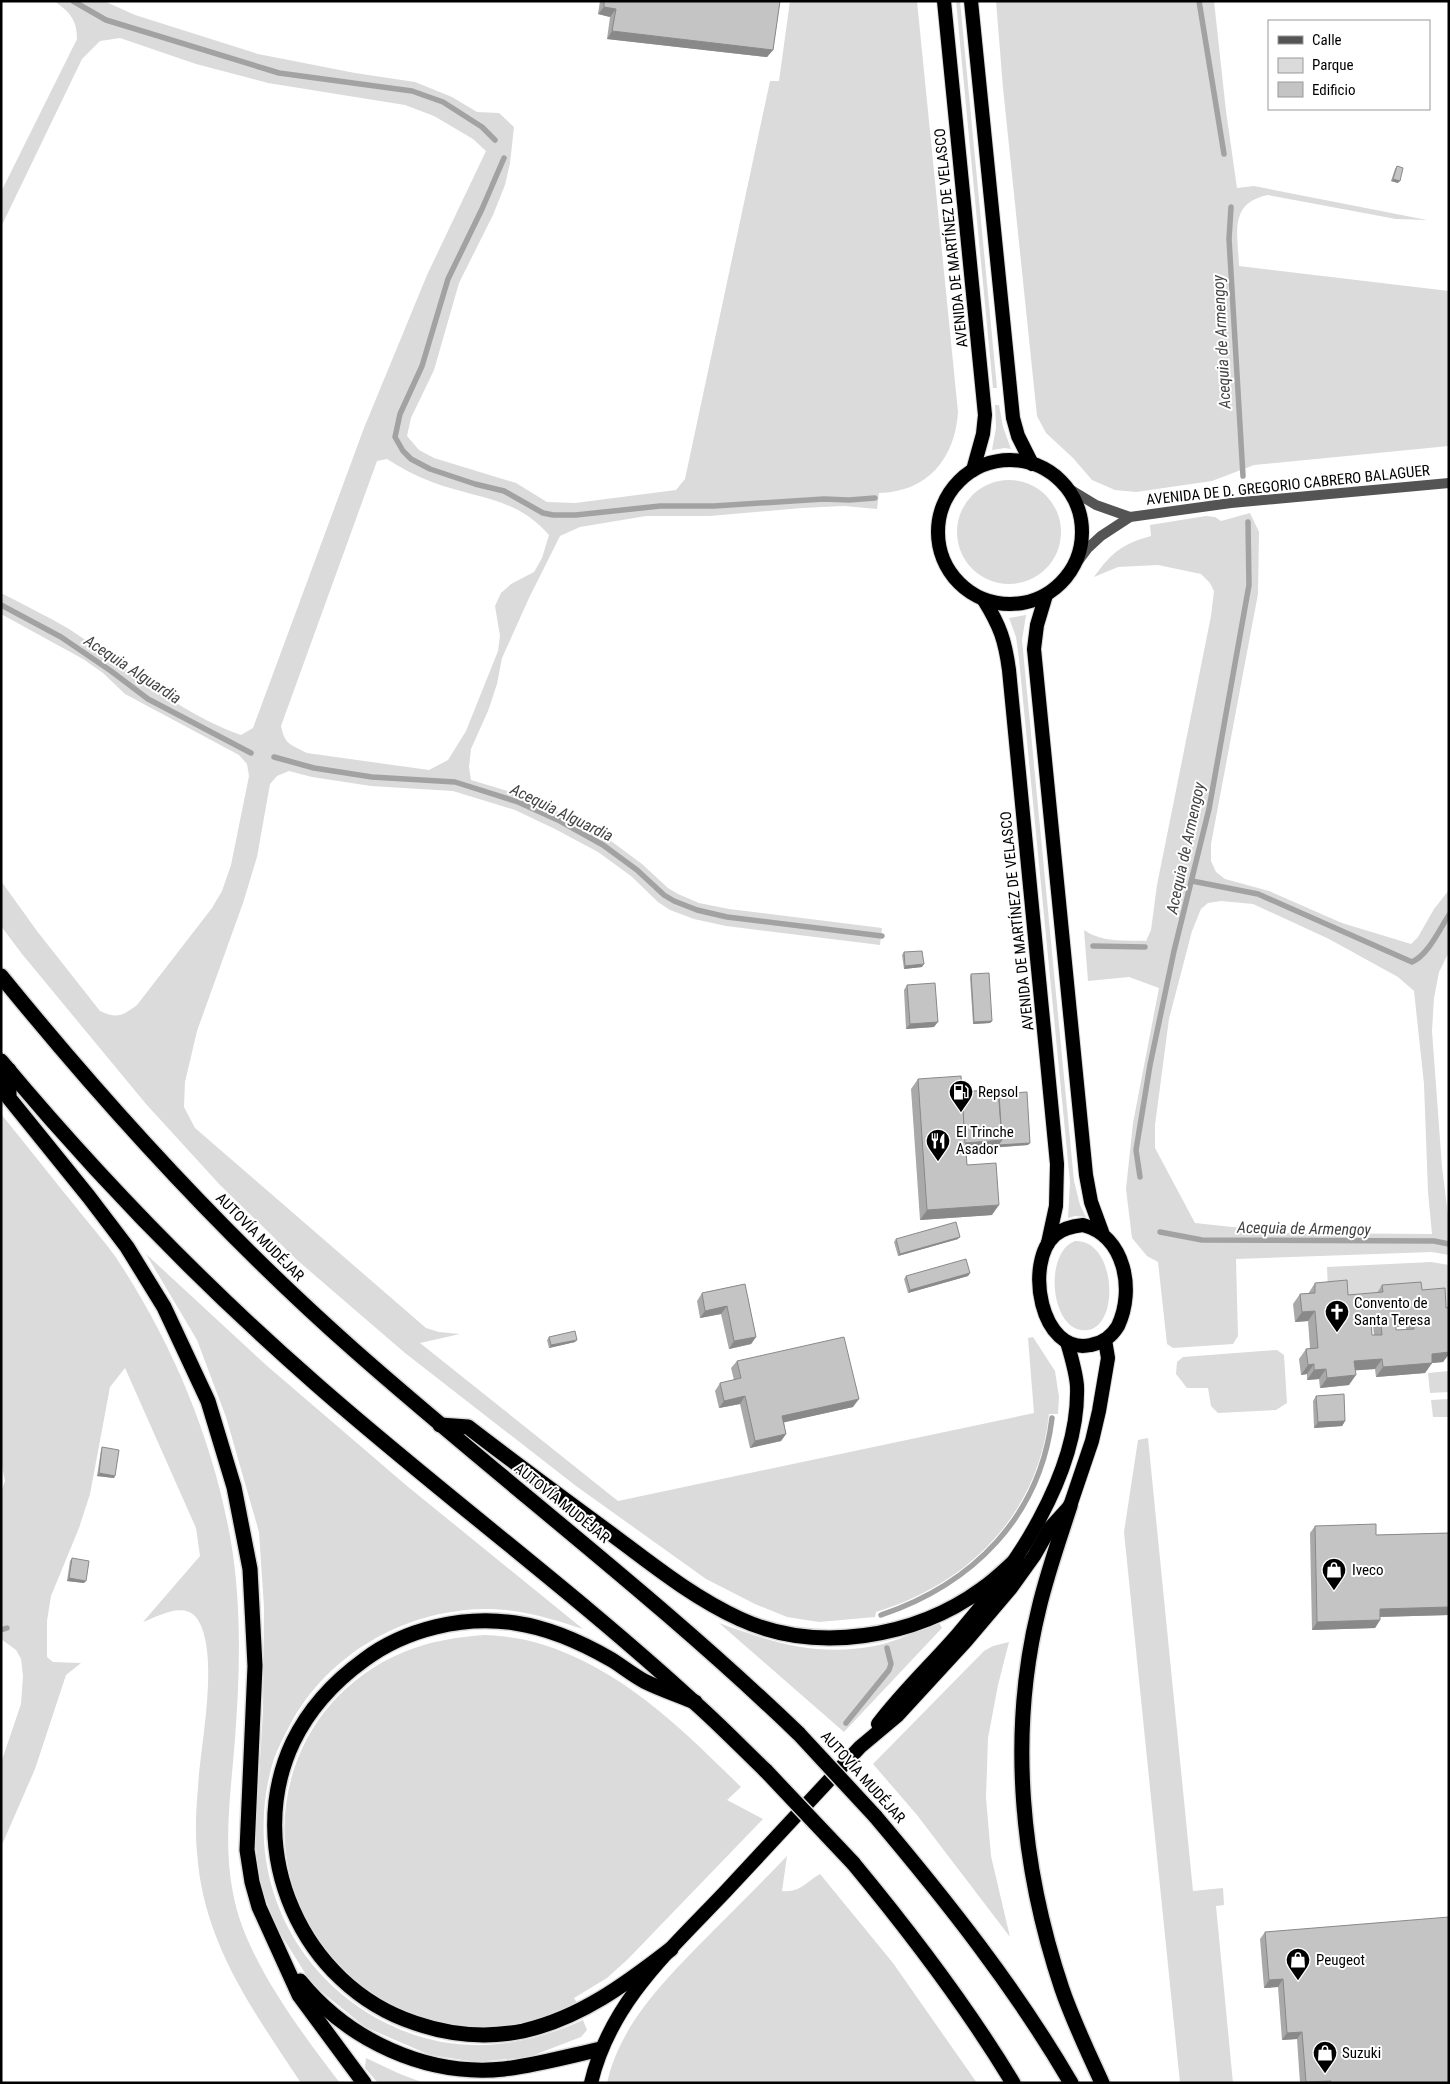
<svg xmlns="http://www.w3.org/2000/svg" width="1450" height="2084" font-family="'Roboto Condensed',sans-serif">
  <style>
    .green { fill: #dbdbdb; fill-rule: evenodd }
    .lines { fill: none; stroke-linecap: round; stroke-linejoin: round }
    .stream { stroke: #a2a2a2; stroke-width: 5.5 }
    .trunk-casing { stroke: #dbdbdb; stroke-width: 16 }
    .motorway-casing { stroke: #dbdbdb; stroke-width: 18 }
    .minor { stroke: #545454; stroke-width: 10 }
    .trunk { stroke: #000; stroke-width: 14 }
    .motorway { stroke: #000; stroke-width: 15 }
    .motorway-bridge-casing { stroke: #dbdbdb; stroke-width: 18; stroke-linecap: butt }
    .motorway-bridge { stroke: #000; stroke-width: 15 }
    .wall { fill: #a9a9a9; fill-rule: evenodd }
    .shaded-wall { fill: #898989 }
    .building { fill: #c4c4c4; stroke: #898989; fill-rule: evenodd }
    .labels { text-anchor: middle; stroke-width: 4; stroke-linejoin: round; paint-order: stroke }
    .street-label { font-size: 15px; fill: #000; stroke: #fff }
    .poi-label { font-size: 15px; fill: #000; stroke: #fff; text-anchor: start }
    .water-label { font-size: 16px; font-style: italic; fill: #434343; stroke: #fff }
  </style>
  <rect width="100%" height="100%" fill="#fff"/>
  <g class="green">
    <path d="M54,1H104L135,15L258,54L355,73L415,82L452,97L477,112L499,113L514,127L510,163L505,185L493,215L459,283L434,370L411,418L407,436L419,450L434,458L516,483L547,502L575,503L676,490L685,479L770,81H779L790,1H917L958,412C955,458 928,492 879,493L877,509L844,506L802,508L710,516H646L580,527L560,536L529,598L502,658L497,684L488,711L471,749L469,767L471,780L521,795L563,814L607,838L642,864L668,888L678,894L699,903L729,909L882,928L880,945L726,926L694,919L670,910L658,902L631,876L598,852L555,829L515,810L453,791L371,786L312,777L289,771L277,776L270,784L257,857L243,903L197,1031L185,1082L184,1107L195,1128L426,1328L439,1332L460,1334L420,1343L618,1501L1034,1413L1028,1338L1033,1337L1055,1371L1059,1397L1058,1414H1049C1039,1513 969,1584 876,1612L875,1617L819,1622L787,1617L755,1604L706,1579L576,1486L405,1353L297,1260L220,1185L146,1104L22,954L1,926V881L37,931L100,1011C118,1019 122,1016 137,1005L212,908L222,891L231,865L249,776L247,764L239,755L125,694L103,673L83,659L1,614V593C24,605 47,616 69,629C123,664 180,714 241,735L253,728L364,428L427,275L486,151L473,139L434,116L405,105L268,83L196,64L120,38L100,41L82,59L1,227V192L77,39C77,20 70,12 54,1ZM387,459C401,468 416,476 432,482C476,499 515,496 549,535L542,558L534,572L511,584L501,593L495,606L500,636L498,651L466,731L448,760L429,770L307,753C290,744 285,745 281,726L377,461Z"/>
    <polygon points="956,1 960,1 997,388 993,388"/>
    <path d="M996,1H1214L1226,111L1237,188L1254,186L1427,220L1396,219L1268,195C1228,203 1238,234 1239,266L1449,291V446L1254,465L1212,481L1136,492L1115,490L1092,480L1073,458L1046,433L1037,416L1003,88Z"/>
    <polygon points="995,405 999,405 1003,427 1011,449 1005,448 992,450 996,428"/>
    <circle cx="1009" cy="532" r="52"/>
    <path d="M1250,513L1259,532L1258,594L1211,844V861L1216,872L1225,879L1269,891L1342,923L1411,944L1418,937L1434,909L1449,890V952L1439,972L1434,998L1432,1031L1442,1167L1449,1223V1255L1432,1252L1236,1259L1238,1336L1233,1344L1173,1348L1167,1344L1158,1262L1147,1256L1132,1238L1126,1189L1133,1123L1159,988L1129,977L1088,981L1084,930C1103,943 1124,940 1146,941L1151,930L1157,885L1211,616L1214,591L1210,583L1201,574L1158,565L1118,567L1094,577C1112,552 1122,544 1151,536L1150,525L1206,516L1215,517L1221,521ZM1221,901L1253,904L1329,939L1398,977L1414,991L1424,1084L1428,1192L1432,1234L1288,1233L1195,1223L1155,1148V1125L1169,1019L1192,931L1201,909L1208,903Z"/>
    <polygon points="1026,615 1022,640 1074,1181 1080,1205 1086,1217 1075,1216 1068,1218 1070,1182 1019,659 1016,637 1009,618"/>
    <path d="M1,1114C26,1145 50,1175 75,1206C88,1223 103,1239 115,1256C171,1340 212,1437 230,1536C242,1603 240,1672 235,1739C231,1790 223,1843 233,1893C244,1957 301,2032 340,2083H301L297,2077C250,2006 203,1941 197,1852C195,1832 196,1809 198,1788C200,1746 220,1656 198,1620C186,1600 159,1616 143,1622L200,1556L196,1528L125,1368L110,1387L90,1494L79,1528L51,1596L47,1621V1657L53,1662L81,1663L66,1675L35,1769L1,1847V1763L21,1704L23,1676L21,1659L16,1650L1,1639V1492L5,1481L1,1462Z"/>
    <path d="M1075,1241C1115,1239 1121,1324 1088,1330C1051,1336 1042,1253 1075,1241Z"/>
    <path d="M146,1254L266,1365L407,1486L583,1629C550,1618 517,1608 482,1609C403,1611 329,1654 291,1723C283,1738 275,1753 271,1769C244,1873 292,1977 388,2024C453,2056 519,2049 583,2020L587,2030L581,2037L529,2057L476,2062L430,2055L365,2027L312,1984L278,1930L260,1884L255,1839L263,1712L264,1607L259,1532L226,1417L197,1340Z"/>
    <polygon points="1431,1262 1449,1265 1449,1317 1328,1291 1327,1267"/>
    <polygon points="1277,1350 1284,1355 1287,1403 1276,1410 1218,1413 1211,1406 1208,1388 1187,1388 1176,1374 1177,1362 1183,1357"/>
    <polygon points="1449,1371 1449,1392 1430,1393 1428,1373"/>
    <polygon points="1449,1399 1449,1417 1433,1417 1431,1400"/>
    <polygon points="1148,1438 1193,1891 1223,1888 1224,1905 1216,1906 1233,2083 1180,2083 1124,1532 1138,1440"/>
    <path d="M938,1621L942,1628L844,1732L719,1623C771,1642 817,1657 874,1646C896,1642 918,1631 938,1621Z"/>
    <path d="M485,1635C504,1636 523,1638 541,1644C622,1669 682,1729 741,1787L727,1800L763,1819L628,1959L607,1978L574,1998L577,2003C558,2011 539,2019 520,2023C477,2031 433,2025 394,2006C351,1984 316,1948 299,1903C259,1804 304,1693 404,1652C430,1641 457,1637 485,1635Z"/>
    <polygon points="1009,1642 998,1685 988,1738 986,1798 991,1856 1010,1937 917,1815 873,1764 984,1651 993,1646"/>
    <path d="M787,1856L782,1891C800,1893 806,1882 820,1874L893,1963L977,2083H607C621,2021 669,1976 712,1932C737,1907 762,1882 787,1856Z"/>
    <polygon points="366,2058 400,2074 424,2083 378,2083 365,2068"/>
  </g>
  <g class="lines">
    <g class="stream">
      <polyline points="73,1 106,20 279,73 412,91 443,102 482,127 495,140"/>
      <polyline points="1199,1 1224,154"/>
      <polyline points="504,158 482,209 448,279 422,366 400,414 395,437 403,451 411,459 430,469 475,484 504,491 543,513 553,515 576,515 660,506 714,506 824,499 849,500 875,498"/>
      <polyline points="1231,207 1229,239 1243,476"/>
      <polyline points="1,605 61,637 111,671 148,699 251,753"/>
      <polyline points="274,757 314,768 372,777 455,782 518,802 560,821 603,845 637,870 664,895 674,901 697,910 727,917 882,936"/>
      <path d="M1192,881L1258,894L1412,962C1428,955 1439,930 1449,915"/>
      <polyline points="1093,946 1145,947"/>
      <polyline points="1140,1177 1136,1150 1150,1065 1174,951 1209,809 1249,585 1248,522"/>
      <polyline points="1160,1232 1202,1240 1434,1241 1449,1244"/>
      <path d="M881,1615C973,1584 1040,1517 1052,1418"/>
      <polyline points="1,1630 7,1628"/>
      <polyline points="846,1723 889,1670 891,1664 887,1648"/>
    </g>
    <defs>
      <g id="trunk">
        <polyline points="944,1 985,415 983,434 973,470"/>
        <polyline points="971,1 1013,418 1018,436 1032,464"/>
        <circle cx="1010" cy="532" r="72"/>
        <polyline points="1046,595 1037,625 1034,649 1086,1175 1091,1202 1102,1232"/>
        <path d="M984,600C1000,626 1005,640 1009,670L1057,1164L1056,1206L1048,1243"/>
        <path d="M1083,1225C1125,1236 1135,1290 1118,1326C1112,1336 1102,1343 1091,1345C1040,1356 1024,1262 1055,1235C1063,1228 1073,1226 1083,1225Z"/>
        <path d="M878,1724C902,1692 932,1664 958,1634C1013,1571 1080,1474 1077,1386C1076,1372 1071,1356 1067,1342"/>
        <path d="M591,2083C610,2002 670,1950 725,1892C770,1844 815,1795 860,1747L897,1716L966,1641L1011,1588L1034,1556L1050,1528L1070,1506L1092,1441L1099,1411L1108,1358L1105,1340"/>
      </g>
      <g id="motorway">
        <path d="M1,976C110,1110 225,1236 354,1350C501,1480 658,1598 799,1734"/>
        <path d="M1,1061C98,1177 203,1285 316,1384C440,1493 573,1591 694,1702C719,1724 742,1748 766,1771"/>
        <polyline points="9,1070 9,1098 89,1197 127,1247 164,1307 208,1401 234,1487 250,1569 255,1666 247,1850 252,1882 259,1907 299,1995 364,2083"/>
        <path d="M440,1425L468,1427C516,1464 565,1500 614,1536C654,1566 694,1598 740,1619C816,1654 915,1638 982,1589C994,1581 1005,1570 1016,1560"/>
        <path d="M1070,1506C1059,1540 1047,1574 1039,1608C1008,1733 1021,1867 1062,1989C1073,2021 1088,2052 1102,2083"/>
        <path d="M875,1816C946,1900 1015,1987 1071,2083"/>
        <path d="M853,1863C911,1933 966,2005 1013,2083"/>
        <path d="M671,1949C626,1984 580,2018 523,2031C488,2038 450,2035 415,2023C302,1986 242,1850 293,1742C309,1709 335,1681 364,1660C405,1629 464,1615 515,1623C550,1628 581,1642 612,1660C623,1667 633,1675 644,1681C660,1689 678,1695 695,1702"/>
        <path d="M300,1981C348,2040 426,2077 504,2069C537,2065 569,2056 601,2049"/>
      </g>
    </defs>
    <use href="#trunk" class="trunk-casing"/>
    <use href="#motorway" class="motorway-casing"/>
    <g class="minor">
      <polyline points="1063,485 1096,505 1130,517"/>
      <polyline points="1067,576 1088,548 1101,536 1130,517 1231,503 1449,483"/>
    </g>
    <use href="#trunk" class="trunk"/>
    <use href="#motorway" class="motorway"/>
    <defs>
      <g id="motorway-bridge">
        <polyline points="799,1734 875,1816"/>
        <polyline points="766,1771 853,1863"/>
      </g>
    </defs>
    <use href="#motorway-bridge" class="motorway-bridge-casing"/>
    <use href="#motorway-bridge" class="motorway-bridge"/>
  </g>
  <g class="wall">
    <polygon points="600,1 780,1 773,50 767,57 607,39 610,17 598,14"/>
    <polygon points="1397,166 1398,183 1391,181 1395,169"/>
    <polygon points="904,952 922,967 904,969 902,955"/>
    <polygon points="971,974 992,1021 990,1023 973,1024 970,977"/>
    <polygon points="907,985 934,1027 906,1029 904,990"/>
    <polygon points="918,1079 962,1092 999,1094 1028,1145 966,1150 967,1165 992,1215 920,1220 911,1089"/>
    <polygon points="896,1239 958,1239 898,1256 894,1242"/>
    <polygon points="970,1273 968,1276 908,1293 904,1279 906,1276"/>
    <path d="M1315,1283L1348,1295L1377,1293L1382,1285L1422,1290L1446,1308L1449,1307V1354L1443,1362L1432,1363L1425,1373L1376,1377L1375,1369L1355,1370L1349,1385L1320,1388L1319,1379L1307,1380V1374L1301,1375L1299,1359L1306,1349L1310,1348L1308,1321L1295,1322L1293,1304L1300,1294H1308ZM1373,1325L1374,1335H1372V1326ZM1406,1326V1330H1396V1327Z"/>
    <polygon points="745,1284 756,1337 751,1344 729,1349 721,1314 700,1318 697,1301 702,1293"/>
    <polygon points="549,1337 575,1342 549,1348 547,1340"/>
    <polygon points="737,1361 853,1407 784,1422 786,1434 781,1441 750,1448 740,1404 719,1408 715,1391 720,1383 734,1380 731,1368"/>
    <polygon points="1316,1396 1345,1421 1342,1426 1314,1428 1313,1401"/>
    <polygon points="102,1447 114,1478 97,1476 101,1450"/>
    <polygon points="1315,1526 1376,1535 1449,1533 1449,1615 1380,1617 1380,1620 1375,1628 1312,1630 1310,1533"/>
    <polygon points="72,1558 84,1583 67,1581 70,1561"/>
    <polygon points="1265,1932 1449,2083 1300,2083 1297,2039 1282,2040 1278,1987 1264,1988 1260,1939"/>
  </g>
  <g class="shaded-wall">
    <polygon points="604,7 616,9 610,17 598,14"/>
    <polygon points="612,31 773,50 767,57 607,39"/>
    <polygon points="1393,179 1400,181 1398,183 1391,181"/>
    <polygon points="924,964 922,967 904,969 905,966"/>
    <polygon points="992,1021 990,1023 973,1024 974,1022"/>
    <polygon points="938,1022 934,1027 906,1029 910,1024"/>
    <polygon points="1002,1140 1030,1143 1028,1145 958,1150 963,1143"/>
    <polygon points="999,1205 992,1215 920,1220 927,1210"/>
    <polygon points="960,1237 958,1239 898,1256 900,1254"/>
    <polygon points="970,1273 968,1276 908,1293 910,1290"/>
    <polygon points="727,1306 721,1314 700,1318 705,1311"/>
    <polygon points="1315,1311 1308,1321 1295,1322 1302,1312"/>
    <polygon points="1380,1315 1373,1325 1364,1326 1371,1316"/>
    <polygon points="1413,1316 1406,1326 1389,1327 1396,1317"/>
    <polygon points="756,1337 751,1344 729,1349 734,1341"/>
    <polygon points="577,1340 575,1342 549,1348 551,1345"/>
    <polygon points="1449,1352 1449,1354 1443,1362 1432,1363 1425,1373 1376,1377 1383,1367 1432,1354"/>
    <polygon points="1382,1359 1375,1369 1347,1371 1354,1361"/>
    <polygon points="1314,1364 1307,1374 1301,1375 1308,1365"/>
    <polygon points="1326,1369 1319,1379 1307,1380 1314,1370"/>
    <polygon points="1356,1375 1349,1385 1320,1388 1327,1378"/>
    <polygon points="745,1396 740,1404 719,1408 724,1401"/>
    <polygon points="859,1399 853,1407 777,1424 782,1416"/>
    <polygon points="1345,1421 1342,1426 1314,1428 1318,1422"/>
    <polygon points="786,1434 781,1441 750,1448 755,1441"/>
    <polygon points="99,1473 115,1476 114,1478 97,1476"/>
    <polygon points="69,1578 86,1581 84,1583 67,1581"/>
    <polygon points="1449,1607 1449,1615 1375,1617 1380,1609"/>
    <polygon points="1380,1620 1375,1628 1312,1630 1317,1622"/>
    <polygon points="1283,1979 1278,1987 1264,1988 1269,1980"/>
    <polygon points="1302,2032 1297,2039 1282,2040 1287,2033"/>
    <polygon points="1331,2081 1329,2083 1306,2083 1306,2082"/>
  </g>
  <g class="building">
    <polygon points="604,1 780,1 773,50 612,31 616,9 604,7"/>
    <polygon points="1397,166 1403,168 1400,181 1393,179"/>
    <polygon points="922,951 924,964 905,966 904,952"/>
    <polygon points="989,973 992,1021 974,1022 971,974"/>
    <polygon points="935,983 938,1022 910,1024 907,985"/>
    <polygon points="961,1076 967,1165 996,1163 999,1205 927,1210 918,1079"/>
    <polygon points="998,1089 1002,1140 965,1143 962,1092"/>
    <polygon points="1027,1092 1030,1143 998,1145 1002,1140 999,1094"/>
    <polygon points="956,1222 960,1237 900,1254 896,1239"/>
    <polygon points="966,1259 970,1273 910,1290 906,1276"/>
    <path d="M1347,1280L1348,1295L1383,1292L1382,1285L1421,1282L1422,1290L1445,1288L1446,1308L1449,1307V1352L1432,1354V1363L1383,1367L1382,1359L1354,1361L1356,1375L1327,1378L1326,1369L1314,1370V1364L1308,1365L1306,1349L1318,1348L1315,1311L1302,1312L1300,1294L1315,1293V1283ZM1380,1315L1382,1335H1372L1371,1316ZM1413,1316L1414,1329L1396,1330V1317Z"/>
    <polygon points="745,1284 756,1337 734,1341 727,1306 705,1311 702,1293"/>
    <polygon points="575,1331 577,1340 551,1345 549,1337"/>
    <polygon points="844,1337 859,1399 782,1416 786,1434 755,1441 745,1396 724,1401 720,1383 741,1378 737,1361"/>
    <polygon points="1344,1394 1345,1421 1318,1422 1316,1396"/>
    <polygon points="102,1447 119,1450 115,1476 99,1473"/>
    <polygon points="1376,1524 1376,1535 1449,1533 1449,1607 1380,1609 1380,1620 1317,1622 1315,1526"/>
    <polygon points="72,1558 89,1561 86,1581 69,1578"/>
    <polygon points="1449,1917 1449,2083 1331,2083 1331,2081 1306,2082 1302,2032 1287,2033 1283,1979 1269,1980 1265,1932"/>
  </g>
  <defs>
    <symbol id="fuel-pin" viewBox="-11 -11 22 30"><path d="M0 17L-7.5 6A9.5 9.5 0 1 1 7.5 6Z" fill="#000" stroke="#fff"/><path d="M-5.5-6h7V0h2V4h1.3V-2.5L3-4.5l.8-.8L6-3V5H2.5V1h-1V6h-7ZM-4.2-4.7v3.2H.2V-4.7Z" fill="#fff"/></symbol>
    <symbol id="restaurant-pin" viewBox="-11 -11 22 30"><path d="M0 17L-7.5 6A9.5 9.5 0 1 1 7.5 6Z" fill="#000" stroke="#fff"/><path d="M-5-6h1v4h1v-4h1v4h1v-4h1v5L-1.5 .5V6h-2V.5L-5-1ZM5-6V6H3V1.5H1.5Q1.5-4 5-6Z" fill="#fff"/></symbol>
    <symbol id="church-pin" viewBox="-11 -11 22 30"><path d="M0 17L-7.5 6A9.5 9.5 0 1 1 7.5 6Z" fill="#000" stroke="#fff"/><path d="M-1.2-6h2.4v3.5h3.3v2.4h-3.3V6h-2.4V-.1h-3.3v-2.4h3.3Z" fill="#fff"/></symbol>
    <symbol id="shop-pin" viewBox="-11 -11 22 30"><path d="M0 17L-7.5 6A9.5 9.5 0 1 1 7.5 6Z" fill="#000" stroke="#fff"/><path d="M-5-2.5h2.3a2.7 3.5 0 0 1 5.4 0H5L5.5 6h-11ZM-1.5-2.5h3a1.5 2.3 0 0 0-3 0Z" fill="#fff"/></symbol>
  </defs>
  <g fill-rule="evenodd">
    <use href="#fuel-pin" x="947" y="1078" width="28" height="38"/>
    <use href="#restaurant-pin" x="924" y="1127" width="28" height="38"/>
    <use href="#church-pin" x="1323" y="1298" width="28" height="38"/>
    <use href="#shop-pin" x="1320" y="1556" width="28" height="38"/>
    <use href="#shop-pin" x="1284" y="1946" width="28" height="38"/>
    <use href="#shop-pin" x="1311" y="2039" width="28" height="38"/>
  </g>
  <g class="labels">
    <g class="street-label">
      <text transform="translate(951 238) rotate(-96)" y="5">AVENIDA DE MARTÍNEZ DE VELASCO</text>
      <text transform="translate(1288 485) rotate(-6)" y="5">AVENIDA DE D. GREGORIO CABRERO BALAGUER</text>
      <text transform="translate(1017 921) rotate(-96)" y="5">AVENIDA DE MARTÍNEZ DE VELASCO</text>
      <text transform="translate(260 1237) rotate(45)" y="5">AUTOVÍA MUDÉJAR</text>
      <text transform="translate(562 1503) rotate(39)" y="5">AUTOVÍA MUDÉJAR</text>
      <text transform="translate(863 1777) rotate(48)" y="5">AUTOVÍA MUDÉJAR</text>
    </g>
    <g class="poi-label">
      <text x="978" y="1097">Repsol</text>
      <text x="956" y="1137">El Trinche<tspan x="956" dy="17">Asador</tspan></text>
      <text x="1354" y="1308">Convento de<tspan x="1354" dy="17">Santa Teresa</tspan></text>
      <text x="1352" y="1575">Iveco</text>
      <text x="1316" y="1965">Peugeot</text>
      <text x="1342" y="2058">Suzuki</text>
    </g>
    <g class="water-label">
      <text transform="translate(1221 342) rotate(-93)" y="6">Acequia de Armengoy</text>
      <text transform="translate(133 669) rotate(33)" y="6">Acequia Alguardia</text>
      <text transform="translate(562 812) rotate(26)" y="6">Acequia Alguardia</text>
      <text transform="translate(1185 848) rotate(-78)" y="6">Acequia de Armengoy</text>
      <text transform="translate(1304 1228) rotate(1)" y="6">Acequia de Armengoy</text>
    </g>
  </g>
  <rect width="1450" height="2084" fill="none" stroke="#000000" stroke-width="5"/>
  <rect x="1268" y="20" width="162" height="90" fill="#ffffff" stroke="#999999"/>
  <rect x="1278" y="36" width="25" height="8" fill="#545454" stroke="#999999"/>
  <text x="1312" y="45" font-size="15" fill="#000000">Calle</text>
  <rect x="1278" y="58" width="25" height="15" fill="#dbdbdb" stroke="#999999"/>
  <text x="1312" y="70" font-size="15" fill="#000000">Parque</text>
  <rect x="1278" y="82" width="25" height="15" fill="#c4c4c4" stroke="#999999"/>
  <text x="1312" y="95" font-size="15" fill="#000000">Edificio</text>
</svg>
